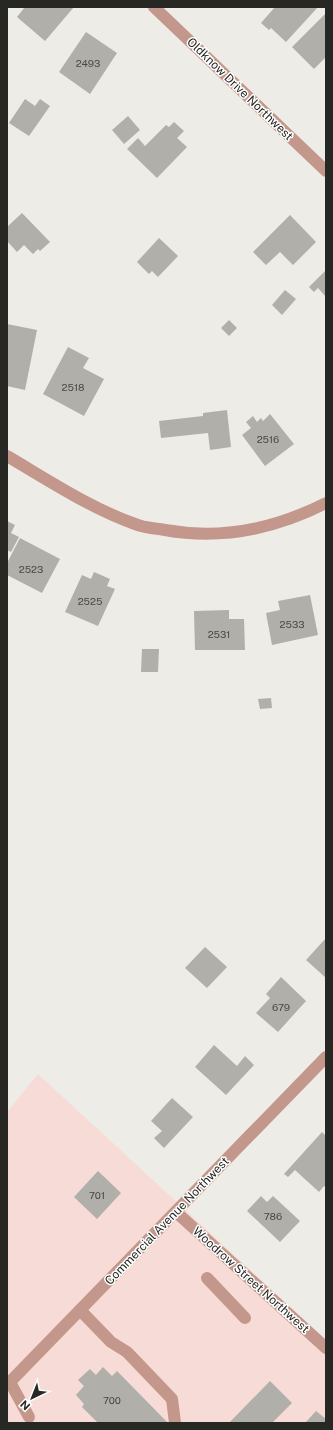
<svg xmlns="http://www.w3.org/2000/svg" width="333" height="1430" font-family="'Public Sans',sans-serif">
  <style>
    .commercial { fill: #f6dbd6 }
    .building { fill: #b0afa9 }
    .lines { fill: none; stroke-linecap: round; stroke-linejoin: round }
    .minor { stroke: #c3978b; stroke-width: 12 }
    .labels { text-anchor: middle; stroke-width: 3; stroke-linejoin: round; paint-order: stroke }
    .number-label { font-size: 10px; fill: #494945 }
    .street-label { font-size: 12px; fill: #272724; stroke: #fff }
  </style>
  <rect width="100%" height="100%" fill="#eeece6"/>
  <polygon class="commercial" points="38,1074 326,1340 326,1423 7,1423 7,1112"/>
  <g class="building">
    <polygon points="25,7 74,7 45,41 17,17"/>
    <polygon points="275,7 318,7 286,42 271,28 269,30 261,23"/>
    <polygon points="326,13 326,57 314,69 292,47"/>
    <polygon points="86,32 117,53 90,94 59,72"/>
    <polygon points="25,99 35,106 40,99 50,106 29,136 9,123"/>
    <polygon points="128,116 140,130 124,144 112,130"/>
    <polygon points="174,122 184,131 177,138 187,147 157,178 127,149 138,138 145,146 166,125 169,127"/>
    <polygon points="22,213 50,242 40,251 38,249 33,254 24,245 17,252 7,241 7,227"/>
    <polygon points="290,215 316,242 293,265 280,252 266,265 253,252"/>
    <polygon points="159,238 178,256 158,277 152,271 149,274 137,262"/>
    <polygon points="326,270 326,297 318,288 314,292 309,287"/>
    <polygon points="285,290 296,299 282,315 272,305"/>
    <polygon points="229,320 237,328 229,336 221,328"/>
    <polygon points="7,324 37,330 25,390 7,386"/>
    <polygon points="68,347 89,358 83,368 104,379 84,416 43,394"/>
    <polygon points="227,410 231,447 210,450 208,433 161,438 159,421 203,416 203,413"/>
    <polygon points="270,414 294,444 265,466 242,435 251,428 246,422 253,416 257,422 261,418 263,421"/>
    <polygon points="7,521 15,525 11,533 19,537 11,552 7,550"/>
    <polygon points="20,538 60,559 42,593 7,575 7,563"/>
    <polygon points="94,572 110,579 107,586 115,589 98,626 65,612 82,575 91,579"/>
    <polygon points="310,595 318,635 272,645 266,613 280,610 278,601"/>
    <polygon points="229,610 229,619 244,619 245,650 195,650 194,611"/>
    <polygon points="142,649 159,649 158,672 141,672"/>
    <polygon points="271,698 272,708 260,709 258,699"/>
    <polygon points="326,938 326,978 306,960"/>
    <polygon points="205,947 227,967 207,988 185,968"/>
    <polygon points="281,977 306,1001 278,1032 256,1013 270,998 266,994"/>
    <polygon points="214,1045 237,1066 245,1056 254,1065 226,1095 195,1067"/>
    <polygon points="172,1098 193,1117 164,1148 154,1138 162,1131 151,1121"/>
    <polygon points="322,1132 326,1136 326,1188 324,1186 319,1192 295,1170 288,1177 284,1174"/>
    <polygon points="98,1171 121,1193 97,1219 74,1197"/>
    <polygon points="261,1196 267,1202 273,1196 300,1221 280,1242 247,1211"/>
    <polygon points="103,1367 112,1376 117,1371 167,1422 98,1423 82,1407 84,1404 76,1395 84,1386 78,1380 90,1369 96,1375"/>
    <polygon points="270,1381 292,1403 272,1423 229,1423"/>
    <polygon points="316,1411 326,1419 326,1423 305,1423"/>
  </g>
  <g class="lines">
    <g class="minor">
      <polyline points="154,7 326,171"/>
      <path d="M7,456C48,480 90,508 135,524C144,528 155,528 165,530C221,540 275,529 326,503"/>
      <polyline points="176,1212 326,1348"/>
      <polyline points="207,1278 245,1318"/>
      <polyline points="80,1310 111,1342 127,1352 172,1399 175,1423"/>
      <polyline points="10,1382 29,1417"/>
      <polyline points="7,1385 326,1057"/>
    </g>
  </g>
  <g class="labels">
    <g class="number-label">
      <text x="88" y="67">2493</text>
      <text x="73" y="391">2518</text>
      <text x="268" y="443">2516</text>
      <text x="31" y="573">2523</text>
      <text x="90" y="605">2525</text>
      <text x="292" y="628">2533</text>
      <text x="219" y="638">2531</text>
      <text x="281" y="1011">679</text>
      <text x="97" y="1199">701</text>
      <text x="273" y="1220">786</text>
      <text x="112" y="1404">700</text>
    </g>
    <g class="street-label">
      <text transform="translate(240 89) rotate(44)" y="4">Oldknow Drive Northwest</text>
      <text transform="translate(167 1221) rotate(-46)" y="4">Commercial Avenue Northwest</text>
      <text transform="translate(251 1280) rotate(42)" y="4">Woodrow Street Northwest</text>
    </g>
  </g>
  <rect width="333" height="1430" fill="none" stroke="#272724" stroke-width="16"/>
  <g transform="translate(32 1398) rotate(223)" stroke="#ffffff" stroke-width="3" paint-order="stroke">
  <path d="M0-3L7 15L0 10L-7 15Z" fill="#272724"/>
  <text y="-6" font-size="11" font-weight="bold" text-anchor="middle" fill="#272724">N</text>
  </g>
</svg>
